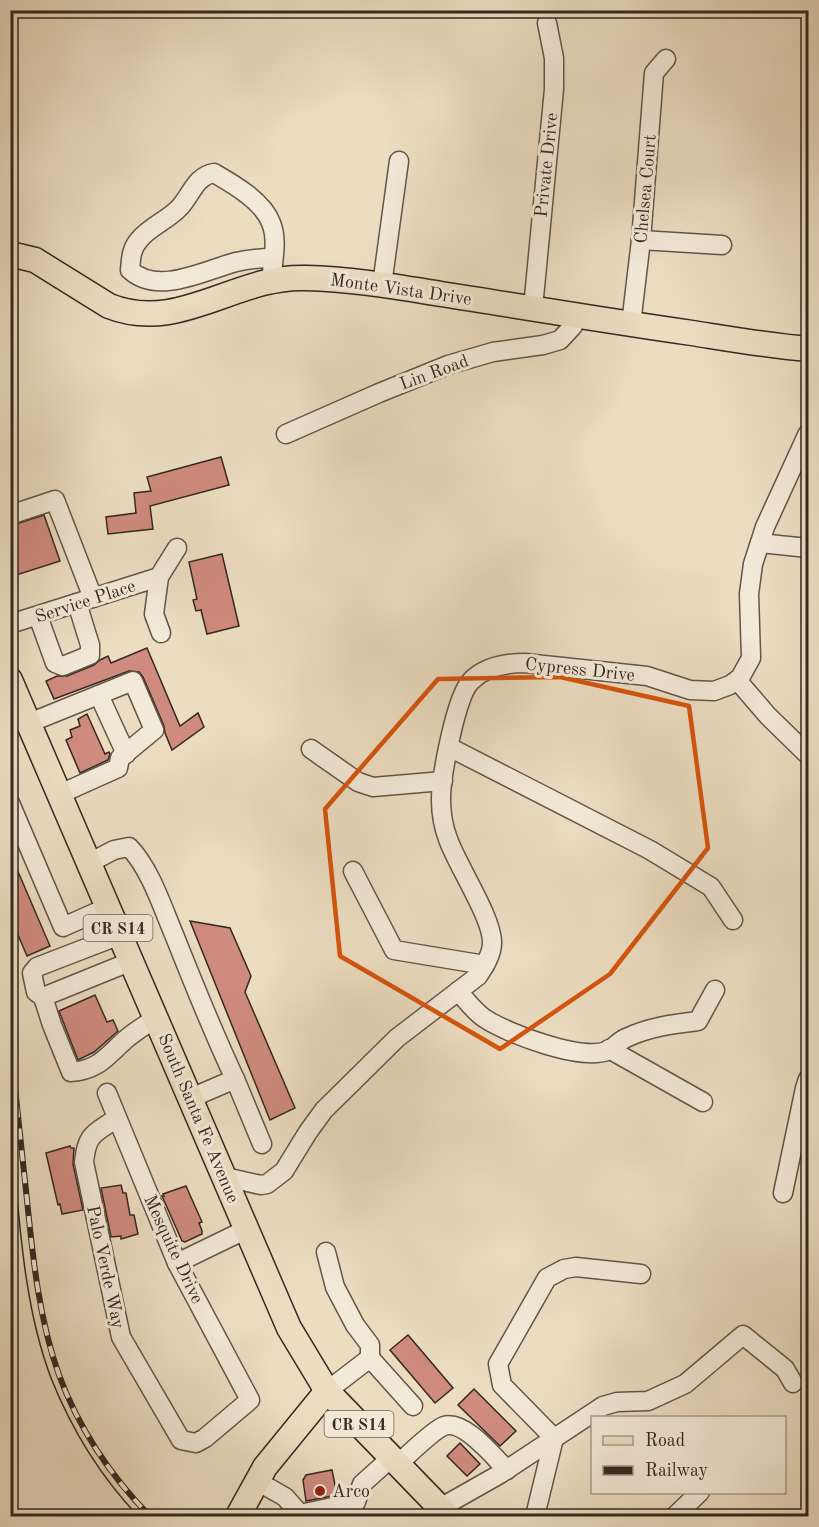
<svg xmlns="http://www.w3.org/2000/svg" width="819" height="1527" font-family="'Old Standard TT',serif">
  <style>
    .building { fill: #cf8b7e; stroke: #352822; stroke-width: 1.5 }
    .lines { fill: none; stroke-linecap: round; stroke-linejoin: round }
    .minor-casing { stroke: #63554a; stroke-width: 21 }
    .major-casing { stroke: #352822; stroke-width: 27 }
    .minor { stroke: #f3e9d7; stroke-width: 18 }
    .major { stroke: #ecddc1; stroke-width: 24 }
    .tram { stroke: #352822; stroke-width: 1.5 }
    .rail-casing { stroke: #352822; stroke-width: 6 }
    .rail { stroke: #f3e9d7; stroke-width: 4; stroke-dasharray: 11; stroke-linecap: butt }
    .marked { fill: none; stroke: #d6540e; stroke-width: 4.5; stroke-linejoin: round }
    .poi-dot { fill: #8f2418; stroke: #f3e9d7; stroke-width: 2 }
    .labels { text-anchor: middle; stroke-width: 6; stroke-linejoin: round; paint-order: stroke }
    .shield { fill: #f3e9d7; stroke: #6e6258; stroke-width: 1.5 }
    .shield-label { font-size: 16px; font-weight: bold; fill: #352822 }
    .street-label { font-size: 18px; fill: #352822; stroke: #f3e9d7 }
    .poi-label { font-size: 18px; fill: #352822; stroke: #f3e9d7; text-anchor: start }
  </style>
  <rect width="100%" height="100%" fill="#ecddc1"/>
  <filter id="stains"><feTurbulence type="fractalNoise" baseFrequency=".00333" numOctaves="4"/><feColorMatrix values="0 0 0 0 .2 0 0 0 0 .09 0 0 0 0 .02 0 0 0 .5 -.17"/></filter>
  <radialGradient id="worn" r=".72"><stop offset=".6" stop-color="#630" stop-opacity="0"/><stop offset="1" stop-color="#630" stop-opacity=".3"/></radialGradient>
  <g class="building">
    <polygon points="221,457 229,485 150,506 153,529 108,534 106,517 136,513 134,493 151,491 147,477"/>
    <polygon points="44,515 60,561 10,577 10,526"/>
    <polygon points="222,554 239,626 207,634 201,610 196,611 193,600 197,599 189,562"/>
    <polygon points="147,648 180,726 198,713 204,727 172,750 165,733 164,726 143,677 139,672 129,671 54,699 46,681 57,676 67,676 94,665 100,660 108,656 111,663"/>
    <polygon points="87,714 105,754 109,752 110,754 108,760 80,773 66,740 72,737 70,730 80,726 78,719"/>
    <polygon points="10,853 50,946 27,956 10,916"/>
    <polygon points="190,921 230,928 251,976 245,992 295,1108 270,1120"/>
    <polygon points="95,995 107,1022 113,1020 118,1031 94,1052 78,1060 59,1011"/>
    <polygon points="70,1146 71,1148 74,1148 73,1164 83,1210 62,1214 60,1204 58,1205 46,1153"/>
    <polygon points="121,1185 123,1193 126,1193 130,1215 134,1215 138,1234 121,1239 121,1236 111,1237 101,1188"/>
    <polygon points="186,1186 202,1222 199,1223 202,1231 202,1234 185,1242 182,1241 162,1196 164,1196 163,1194"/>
    <polygon points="408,1335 453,1388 435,1403 390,1350"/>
    <polygon points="474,1389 516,1431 500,1446 458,1405"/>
    <polygon points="460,1443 480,1464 467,1476 447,1456"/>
    <polygon points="332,1470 337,1495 306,1501 303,1480 306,1475"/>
  </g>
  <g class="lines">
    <defs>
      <g id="minor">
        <polyline points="641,240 722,245"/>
        <path d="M271,280C273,262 278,239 271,223C263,201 233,184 214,173C195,176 191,196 179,208C168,220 149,227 139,240C131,249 131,259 130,270C158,296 205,270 236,262C249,259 261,258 273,258"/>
        <polyline points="382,285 399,161"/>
        <polyline points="533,308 554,89 554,58 547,23"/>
        <polyline points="631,324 641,240 654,73 666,59"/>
        <polyline points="286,434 379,393 448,365 493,352 543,345 560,340 573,326 576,315"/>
        <polyline points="10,515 55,500 93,598"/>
        <polyline points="760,543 808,548"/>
        <polyline points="38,616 55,663 63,666 90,655 90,645 77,603"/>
        <polyline points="10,624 159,577"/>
        <polyline points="161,633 154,614 159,577 177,548"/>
        <polyline points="737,680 768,716 808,755"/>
        <polyline points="99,695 126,754"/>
        <polyline points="29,723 133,681 154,730 120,758 118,768 60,794"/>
        <polyline points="449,747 650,850 711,887 733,920"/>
        <polyline points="311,749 358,782 373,787 443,781"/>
        <polyline points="10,803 63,927 108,907"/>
        <path d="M89,863L114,850L129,847C150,868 163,909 175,937C194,985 213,1032 235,1079"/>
        <polyline points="353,871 394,950 485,965"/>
        <path d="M120,935L37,967L32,973L36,992L43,997L52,1025L71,1072C98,1070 106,1057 125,1040C135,1031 146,1025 156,1018"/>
        <path d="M458,991C466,1000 474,1011 484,1018C506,1033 580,1061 607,1051C614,1048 619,1041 626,1038C649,1027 673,1024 698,1021L715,990"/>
        <polyline points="43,997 132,961"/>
        <polyline points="609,1049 703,1102"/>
        <path d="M107,1093L177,1263L250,1400L205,1438L196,1443L181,1440L121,1337L84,1162C87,1133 94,1134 117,1118"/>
        <polyline points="191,1098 235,1079 262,1144"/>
        <path d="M225,1177L261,1185L267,1184L284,1171L308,1132L324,1110L397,1038L478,976C484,967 492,955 492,943C493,919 457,865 448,839C443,826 441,812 441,799C441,776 456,696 471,681C485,666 506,663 525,663L647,676L690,690L714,691L730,685L740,678L751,658L749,594L753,564L765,527L808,433"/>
        <polyline points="783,1193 805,1088 808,1079"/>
        <polyline points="326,1252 335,1287 355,1325 370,1345 370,1358"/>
        <polyline points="177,1263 247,1229"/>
        <polyline points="327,1391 370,1358 413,1406"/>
        <path d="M397,1465C407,1456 433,1430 444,1426C464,1419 494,1457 507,1470"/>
        <polyline points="257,1481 285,1497 300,1514 356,1502 362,1484 391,1458"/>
        <polyline points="440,1508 500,1474 603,1406 617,1402 648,1401 685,1384 743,1335 785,1369 793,1383"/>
        <polyline points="535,1516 554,1438 502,1385 498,1364 547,1278 564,1269 576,1267 641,1274"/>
        <polyline points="675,1516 700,1492"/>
      </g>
      <g id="major">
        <path d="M10,254L35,260L109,306C180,334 236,275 306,278C351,279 397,287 441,294C525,307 608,321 692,333C730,339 770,346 808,349"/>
        <polyline points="10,680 289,1328 327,1391 448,1516"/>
        <polyline points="238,1516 265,1467 327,1391"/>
      </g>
    </defs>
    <use href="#minor" class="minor-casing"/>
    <use href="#major" class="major-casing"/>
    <use href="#minor" class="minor"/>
    <use href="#major" class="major"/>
    <path class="tram" d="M10,1122C19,1205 21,1299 51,1378C71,1428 101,1477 138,1516"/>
    <defs>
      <path id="rail" d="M10,1041C16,1094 21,1147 27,1200C33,1259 39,1319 59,1375C78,1427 111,1477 150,1516"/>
    </defs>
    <use href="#rail" class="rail-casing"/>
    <use href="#rail" class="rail"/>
  </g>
  <path class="marked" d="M560,677L689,706L708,848L610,974L500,1049L340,956L325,809L438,679Z"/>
  <circle class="poi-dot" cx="320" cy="1491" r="6"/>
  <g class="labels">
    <g class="shield">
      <rect x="83.5" y="915" width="69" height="26" rx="4.5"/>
      <rect x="324.5" y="1411" width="69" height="26" rx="4.5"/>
    </g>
    <g class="shield-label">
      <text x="118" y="934">CR S14</text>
      <text x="359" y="1430">CR S14</text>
    </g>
    <g class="street-label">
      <text transform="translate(546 165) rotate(-84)" y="6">Private Drive</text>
      <text transform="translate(645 189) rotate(-85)" y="6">Chelsea Court</text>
      <text transform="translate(401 289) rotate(8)" y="6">Monte Vista Drive</text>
      <text transform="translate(434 372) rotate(-20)" y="6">Lin Road</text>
      <text transform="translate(85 601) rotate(-18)" y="6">Service Place</text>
      <text transform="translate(580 669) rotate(6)" y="6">Cypress Drive</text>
      <text transform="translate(199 1118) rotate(67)" y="6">South Santa Fe Avenue</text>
      <text transform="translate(174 1249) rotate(65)" y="6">Mesquite Drive</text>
      <text transform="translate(106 1267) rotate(78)" y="6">Palo Verde Way</text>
    </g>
    <g class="poi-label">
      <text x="332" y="1497">Arco</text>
    </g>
  </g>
  <rect width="819" height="1527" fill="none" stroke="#ecddc1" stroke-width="36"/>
  <rect x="12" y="12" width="795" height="1503" fill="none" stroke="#352822" stroke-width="3"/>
  <rect x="18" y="18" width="783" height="1491" fill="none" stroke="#352822" stroke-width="1.5"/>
  <rect x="591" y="1416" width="195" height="78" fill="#f3e9d7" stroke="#a79c8f" stroke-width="1.5"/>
  <rect x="603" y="1436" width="30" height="9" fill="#ecddc1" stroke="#a79c8f" stroke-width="1.5"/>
  <text x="645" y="1446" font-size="18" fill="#352822">Road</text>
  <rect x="603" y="1466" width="30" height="9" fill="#352822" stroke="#a79c8f" stroke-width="1.5"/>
  <text x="645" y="1476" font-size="18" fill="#352822">Railway</text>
  <rect width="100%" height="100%" filter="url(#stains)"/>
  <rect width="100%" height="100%" fill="url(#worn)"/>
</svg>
